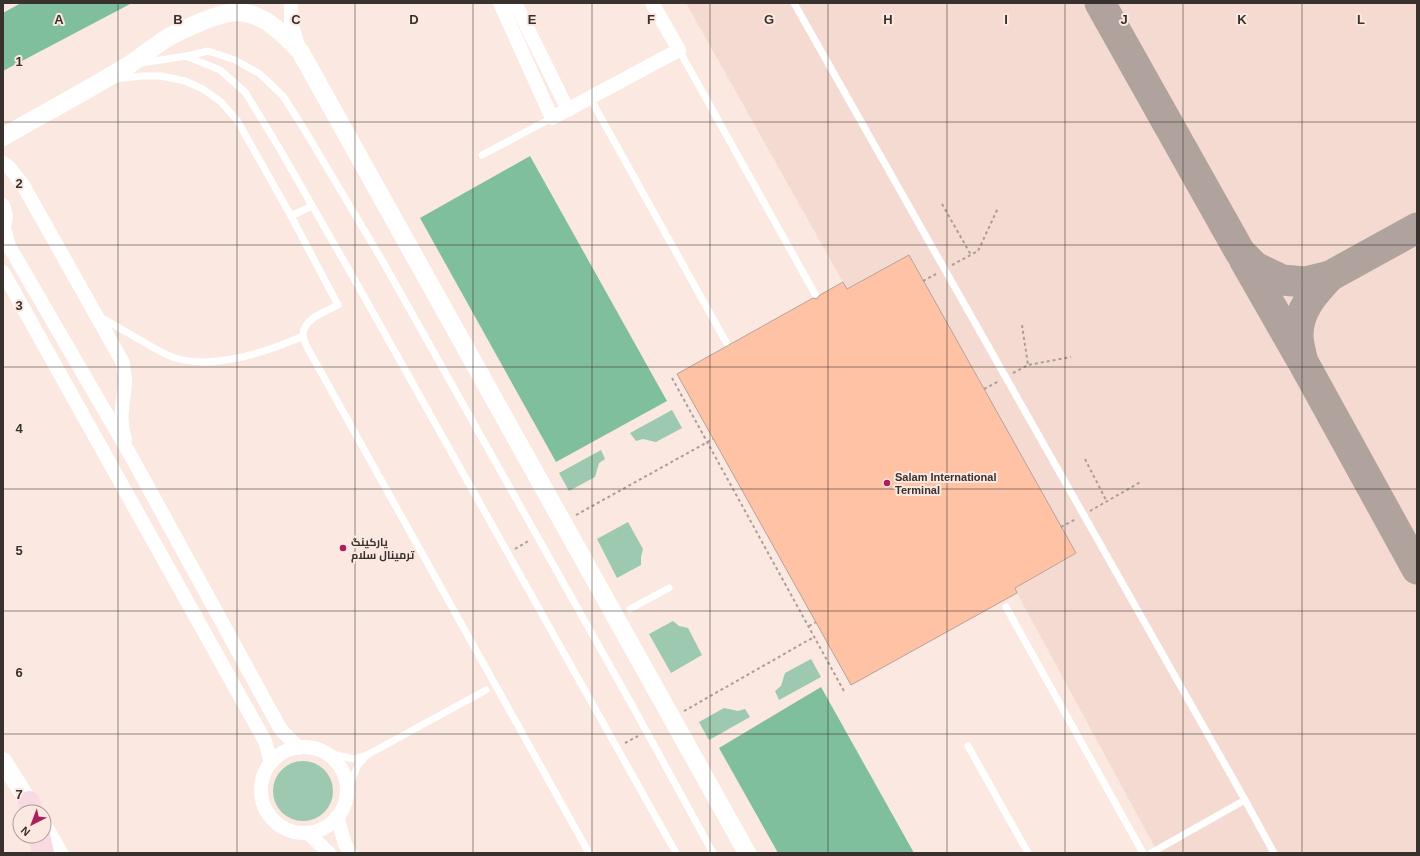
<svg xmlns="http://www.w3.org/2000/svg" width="1420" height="856" font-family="Arial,Cairo,sans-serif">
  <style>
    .built { fill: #f4dad0 }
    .green { fill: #9cc9b0 }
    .forest { fill: #80bf9d }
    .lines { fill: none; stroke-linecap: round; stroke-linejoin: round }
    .taxiway { stroke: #b0a29d; stroke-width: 31 }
    .building { fill: #ffc2a5; stroke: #b4a39c }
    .path { stroke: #ab9d98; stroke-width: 2; stroke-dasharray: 3 3; stroke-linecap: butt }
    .service { stroke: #fff; stroke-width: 7 }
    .minor { stroke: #fff; stroke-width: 14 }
    .tertiary { stroke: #fff; stroke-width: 18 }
    .primary { stroke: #fadae2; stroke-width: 22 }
    .grid { fill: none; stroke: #38312e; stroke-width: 1; stroke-opacity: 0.55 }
    .poi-dot { fill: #ac1e5c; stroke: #fbe8e1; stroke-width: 1.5 }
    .labels { text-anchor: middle; stroke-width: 4; stroke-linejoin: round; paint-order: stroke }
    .poi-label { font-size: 11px; font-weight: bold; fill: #38312e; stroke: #fbe8e1; text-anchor: start }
    .grid-label { font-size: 13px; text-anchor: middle; font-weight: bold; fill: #38312e; stroke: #fbe8e1; stroke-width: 4; stroke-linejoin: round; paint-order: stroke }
  </style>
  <rect width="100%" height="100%" fill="#fbe8e1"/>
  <polygon class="built" points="686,3 1417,3 1417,853 1158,853 1017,593 851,685 677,374 843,282"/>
  <g class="green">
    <polygon points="672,410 682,428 656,442 643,439 636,441 630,433"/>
    <polygon points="601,450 605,459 599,463 595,477 569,491 559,473"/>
    <polygon points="628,522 643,549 641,557 641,565 617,578 597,539"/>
    <polygon points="673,621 679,626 688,628 702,655 671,673 649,634"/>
    <polygon points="811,659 821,677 779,700 775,691 781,686 785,673"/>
    <polygon points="724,708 738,711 745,709 750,717 709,740 699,722"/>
    <circle cx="303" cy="791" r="30"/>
  </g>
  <g class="forest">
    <polygon points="21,3 132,3 3,71 3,13"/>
    <polygon points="530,156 667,401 556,462 420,218"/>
    <polygon points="821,687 914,853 778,853 719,748"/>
  </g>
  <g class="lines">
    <g class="taxiway">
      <polyline points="1100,3 1240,252 1255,267 1282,280 1305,282 1330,276 1417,228"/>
      <polyline points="1244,259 1300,357"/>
      <path d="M1330,276C1314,293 1298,310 1298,335C1298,344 1301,354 1303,362L1417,569"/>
    </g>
  </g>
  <polygon class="building" points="909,255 1076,553 1015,588 1017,593 851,685 677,374 813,298 817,299 820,295 843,282 847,289"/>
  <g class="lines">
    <g class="path">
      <polyline points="942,204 971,255"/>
      <polyline points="952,265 978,251 998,208"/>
      <polyline points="923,281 936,274"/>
      <polyline points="1022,325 1028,365"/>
      <polyline points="1013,373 1028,365 1071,357"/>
      <polyline points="672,378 845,693"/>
      <polyline points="984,389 999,381"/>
      <polyline points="1085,459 1107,502"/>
      <polyline points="1090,511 1142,481"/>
      <polyline points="576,515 713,439"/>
      <polyline points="1061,527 1076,519"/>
      <polyline points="515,549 530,540"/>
      <polyline points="809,626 816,622"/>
      <polyline points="684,711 814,637"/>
      <polyline points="625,743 638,736"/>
    </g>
    <g class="service">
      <polyline points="794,3 1245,800"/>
      <polyline points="679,50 815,294"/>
      <polyline points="187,56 208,51 235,60 260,74 283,96 304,129 382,260 632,705 713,853"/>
      <polyline points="141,63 186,56 220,70 245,92 278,146 357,284 676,853"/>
      <path d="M116,79L141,76H161L185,81L203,89L221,102L237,120L291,216L338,305C326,311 303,319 303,335C303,339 305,343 307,347L589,853"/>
      <polyline points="590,98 726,342"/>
      <polyline points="482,155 552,118"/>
      <polyline points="291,216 312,206"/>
      <path d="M100,317C114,325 128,333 142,341C152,347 162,353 172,357C211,371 267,352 303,336"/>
      <polyline points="1006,607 1143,853"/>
      <polyline points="630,609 669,588"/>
      <polyline points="968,746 1028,853"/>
      <polyline points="324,752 354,759 367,755 486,690"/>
      <polyline points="346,794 358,765 367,755"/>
      <polyline points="1151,853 1245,800 1274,853"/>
    </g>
    <g class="minor">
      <polyline points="291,3 291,21 299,50"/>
      <polyline points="500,3 552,118 679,50 652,3"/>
      <polyline points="515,3 568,110"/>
      <path d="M3,163L9,167L23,185L123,363C123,368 125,374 125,379C125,400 117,417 125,439"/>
      <polyline points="3,205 6,216 4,228 9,246 131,456 281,730 299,748"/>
      <polyline points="3,272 265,741 271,763"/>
      <circle cx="304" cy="790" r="43"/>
      <polyline points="337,817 345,844 350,853"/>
      <polyline points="308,833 329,853"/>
    </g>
    <g class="tertiary">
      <path d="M3,137C45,113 88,90 129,65C141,57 152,48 164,40C178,31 220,12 237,12C264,13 282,33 300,51L747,853"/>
      <polyline points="3,761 35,812"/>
      <polyline points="44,827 59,853"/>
    </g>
    <g class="primary">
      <polyline points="29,802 32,812"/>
      <polyline points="39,836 43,853"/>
    </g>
  </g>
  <path class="grid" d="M118,3V853M237,3V853M355,3V853M473,3V853M592,3V853M710,3V853M828,3V853M947,3V853M1065,3V853M1183,3V853M1302,3V853M3,122H1417M3,245H1417M3,367H1417M3,489H1417M3,611H1417M3,734H1417"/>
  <g class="poi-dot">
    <circle cx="887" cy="483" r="4"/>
    <circle cx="343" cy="548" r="4"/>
  </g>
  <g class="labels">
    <g class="poi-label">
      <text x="895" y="481">Salam International<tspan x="895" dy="13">Terminal</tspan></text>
      <text x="351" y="546">پارکینگ<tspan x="351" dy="13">ترمینال سلام</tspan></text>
    </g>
  </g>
  <g class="grid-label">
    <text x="59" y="24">A</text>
    <text x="178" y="24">B</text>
    <text x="296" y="24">C</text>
    <text x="414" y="24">D</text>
    <text x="532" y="24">E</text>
    <text x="651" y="24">F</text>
    <text x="769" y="24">G</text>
    <text x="888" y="24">H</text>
    <text x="1006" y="24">I</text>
    <text x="1124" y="24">J</text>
    <text x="1242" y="24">K</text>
    <text x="1361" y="24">L</text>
    <text x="19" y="66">1</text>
    <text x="19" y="188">2</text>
    <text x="19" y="310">3</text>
    <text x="19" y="433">4</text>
    <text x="19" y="555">5</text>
    <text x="19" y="677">6</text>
    <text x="19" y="799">7</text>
  </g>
  <rect width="1420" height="856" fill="none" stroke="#38312e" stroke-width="8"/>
  <g transform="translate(32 824) rotate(222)"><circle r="19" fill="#fbe8e1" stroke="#ad9f99"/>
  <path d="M0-3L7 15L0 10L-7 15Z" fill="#ac1e5c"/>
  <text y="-6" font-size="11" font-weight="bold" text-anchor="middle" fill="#38312e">N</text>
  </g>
</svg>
